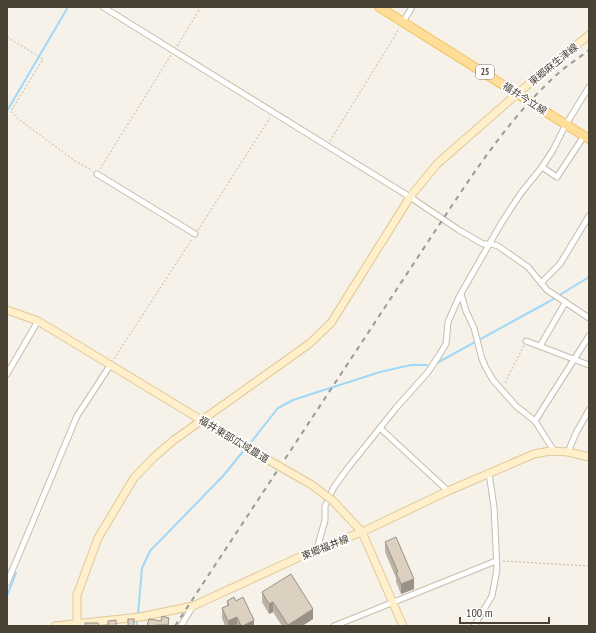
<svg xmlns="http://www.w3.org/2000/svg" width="596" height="633" font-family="'PT Sans Narrow','Noto Sans JP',sans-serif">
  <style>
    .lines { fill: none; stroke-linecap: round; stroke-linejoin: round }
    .stream { stroke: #a0d8f9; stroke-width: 2 }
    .street-casing { stroke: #c6bdad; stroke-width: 7 }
    .secondary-casing { stroke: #dfc896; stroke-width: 9 }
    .primary-casing { stroke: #f2bf5c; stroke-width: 10 }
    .path { stroke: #c7b59a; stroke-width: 1; stroke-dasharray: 2 2; stroke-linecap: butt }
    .street { stroke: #fff; stroke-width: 5 }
    .secondary { stroke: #fff0cb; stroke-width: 7 }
    .primary { stroke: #ffde9a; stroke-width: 8 }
    .rail { stroke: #999; stroke-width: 2; stroke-dasharray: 5 5; stroke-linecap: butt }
    .secondary-bridge-casing { stroke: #dfc896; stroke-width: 9; stroke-linecap: butt }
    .secondary-bridge { stroke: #fff0cb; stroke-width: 7 }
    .wall { fill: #bdb3a5 }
    .shaded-wall { fill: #9a9286 }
    .building { fill: #dcd0c0; stroke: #9a9286 }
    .labels { text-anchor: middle; stroke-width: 3.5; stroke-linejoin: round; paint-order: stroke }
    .shield { fill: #fff; stroke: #817b72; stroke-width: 1 }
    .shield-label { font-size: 9px; font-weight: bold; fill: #4b4236 }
    .street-label { font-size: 10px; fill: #4b4236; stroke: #fff }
  </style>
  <rect width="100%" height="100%" fill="#f6f2e9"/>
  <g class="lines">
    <g class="stream">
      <polyline points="7,111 68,7"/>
      <polyline points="435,364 550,301 589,277"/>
      <polyline points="248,446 278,408 293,400 380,372 411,365 427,365"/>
      <polyline points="7,596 16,573"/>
      <polyline points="138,614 142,568 150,551 223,476 245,449"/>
      <polyline points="137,626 137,621"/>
    </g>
    <defs>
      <g id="street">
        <polyline points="103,7 410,197 459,230 483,244 491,244 498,246 528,267 547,290 589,318"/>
        <polyline points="403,22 412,7"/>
        <polyline points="542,167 557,177 584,136"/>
        <polyline points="97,174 195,234"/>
        <polyline points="541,283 560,264 589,216"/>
        <polyline points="461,294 466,311 474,328 482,359 486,368 493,380 516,406 535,421 554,451"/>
        <polyline points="526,341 589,365"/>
        <polyline points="540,346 565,303"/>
        <polyline points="7,374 38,321"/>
        <polyline points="535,421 589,336"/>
        <polyline points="380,428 448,491"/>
        <polyline points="568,452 576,433 589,410"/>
        <polyline points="317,549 325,520 325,506 334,487 347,469 396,408 428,372 438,357 446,344 448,322 459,297 502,222 521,193 542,167 553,150 565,126 589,87"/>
        <polyline points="7,583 77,416 111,364"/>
        <polyline points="181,626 193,606"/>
        <polyline points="334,626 496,561"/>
        <polyline points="474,626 492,596 497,569 494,507 489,473"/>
      </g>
      <g id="secondary">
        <polyline points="7,310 38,321 244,446"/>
        <polyline points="333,501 362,532 403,626"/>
        <polyline points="77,624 77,595 98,538 134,478 153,458 174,440 309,344 331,323 410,197 437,164 518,93 589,35"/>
        <polyline points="55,626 140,617 193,606 317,549 362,532 448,491 534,454 550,451 568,452 589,457"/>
      </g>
      <polyline id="primary" points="379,7 589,139"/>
    </defs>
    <use href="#street" class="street-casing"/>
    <use href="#secondary" class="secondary-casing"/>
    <use href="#primary" class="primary-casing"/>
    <g class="path">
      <polyline points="7,37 43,59 11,111 17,118 75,161 92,170"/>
      <polyline points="177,46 201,7"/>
      <polyline points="330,141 399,29"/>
      <polyline points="100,169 171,55"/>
      <polyline points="198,230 270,118"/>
      <polyline points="114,359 192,239"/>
      <polyline points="505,383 524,345"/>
      <polyline points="503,561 589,566"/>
    </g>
    <use href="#street" class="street"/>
    <use href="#secondary" class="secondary"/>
    <use href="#primary" class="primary"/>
    <path class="rail" d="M175,626L443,219C478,166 514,112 562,70C571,63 580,57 589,50"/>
    <defs>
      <polyline id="secondary-bridge" points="244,446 312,485 333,501"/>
    </defs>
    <use href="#secondary-bridge" class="secondary-bridge-casing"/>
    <use href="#secondary-bridge" class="secondary-bridge"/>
  </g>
  <g class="wall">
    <polygon points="385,542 414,589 401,594 396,582 396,578 385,552"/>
    <polygon points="262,592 313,619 302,626 282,626 273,612 269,614 262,602"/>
    <polygon points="227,601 236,601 254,626 225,626 222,618 222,608 227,606"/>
    <polygon points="169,622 168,626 147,626"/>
  </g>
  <g class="shaded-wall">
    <polygon points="414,579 414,589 401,594 401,584"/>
    <polygon points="273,602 273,612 269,614 269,604"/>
    <polygon points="313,609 313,619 302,626 288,626 288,625"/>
    <polygon points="237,617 237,626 228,626 228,621"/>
    <polygon points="254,620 254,626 243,626"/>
  </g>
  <g class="building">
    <polygon points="396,537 414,579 401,584 396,572 398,572 385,542"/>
    <polygon points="291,574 313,609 288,625 273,602 269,604 262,592"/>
    <polygon points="234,597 236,601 243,597 254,620 243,626 241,626 237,617 228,621 222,608 229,605 227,601"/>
    <polygon points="162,616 169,618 168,625 156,625 156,626 147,626 149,619 161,621"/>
    <rect x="128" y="619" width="6" height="7"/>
    <polygon points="116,620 116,626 108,626 108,621"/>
    <polygon points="85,623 98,623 99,626 85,626"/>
  </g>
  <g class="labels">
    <rect class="shield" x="476" y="65" width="18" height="14" rx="3"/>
    <g class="shield-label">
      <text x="485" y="75">25</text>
    </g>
    <g class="street-label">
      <text transform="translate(553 64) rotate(-39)" y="4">東郷麻生津線</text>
      <text transform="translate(525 98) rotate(33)" y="4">福井今立線</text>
      <text transform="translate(234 439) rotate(31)" y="4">福井東部広域農道</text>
      <text transform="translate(325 547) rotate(-22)" y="4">東郷福井線</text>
    </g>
  </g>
  <rect width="596" height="633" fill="none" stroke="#4b4236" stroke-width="16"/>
  <path d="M460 617v6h89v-6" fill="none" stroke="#4b4236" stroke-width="2"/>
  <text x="466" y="617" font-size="12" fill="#4b4236" stroke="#ffffff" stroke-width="3" paint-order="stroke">100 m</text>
</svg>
